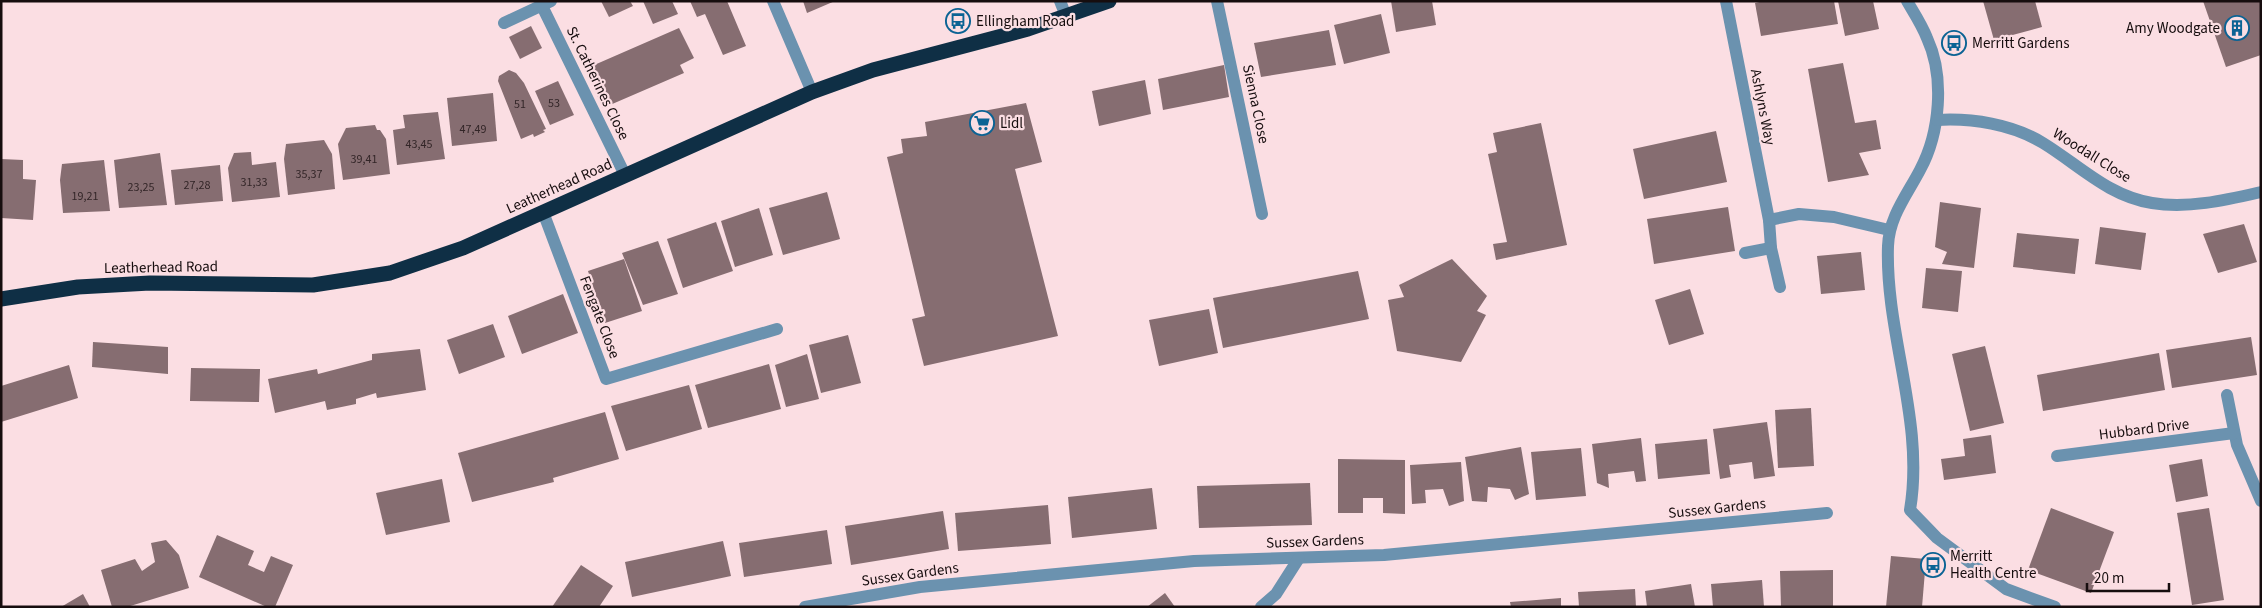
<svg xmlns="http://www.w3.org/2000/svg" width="2262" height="608" font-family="'Source Sans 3',sans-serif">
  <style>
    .building { fill: #866d71 }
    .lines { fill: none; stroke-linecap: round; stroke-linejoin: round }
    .street { stroke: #6b92af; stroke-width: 12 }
    .highway { stroke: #0f2f45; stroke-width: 15 }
    .labels { text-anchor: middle; stroke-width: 4.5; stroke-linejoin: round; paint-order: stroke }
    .number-label { font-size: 12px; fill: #322527 }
    .poi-label { font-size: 15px; fill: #160d0e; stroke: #fbdee3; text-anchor: start }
    .street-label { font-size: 15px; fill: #160d0e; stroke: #fbdee3 }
  </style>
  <rect width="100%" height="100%" fill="#fbdee3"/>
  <g class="building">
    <polygon points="601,1 630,1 633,6 609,17"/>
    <polygon points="643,1 672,1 678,14 653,24"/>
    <polygon points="690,1 727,1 746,46 723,55 705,14 697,17"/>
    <polygon points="803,1 835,1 807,13"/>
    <polygon points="1391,1 1432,1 1436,25 1396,32"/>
    <polygon points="1764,1 1834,1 1838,24 1761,36 1755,3"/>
    <polygon points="1838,1 1873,1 1879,29 1845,36"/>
    <polygon points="1983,1 2035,1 2042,27 1994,40"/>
    <polygon points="2203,1 2261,1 2261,55 2226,67"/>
    <polygon points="1381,14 1390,53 1344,64 1334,25"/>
    <polygon points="531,26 542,48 520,59 509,37"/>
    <polygon points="679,28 694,58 680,65 684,73 603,108 585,69"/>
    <polygon points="1329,30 1336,65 1261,77 1254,43"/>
    <polygon points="1843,63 1855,123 1876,120 1881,149 1859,153 1869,175 1828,182 1808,69"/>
    <polygon points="1224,65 1229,97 1163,110 1158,79"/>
    <polygon points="509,70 516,73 524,83 546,129 543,130 545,132 534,137 533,134 521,139 498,81 499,76"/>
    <polygon points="1145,80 1151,114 1099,126 1092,91"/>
    <polygon points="558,81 574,115 550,125 535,91"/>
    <polygon points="493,93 497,141 452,146 447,98"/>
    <polygon points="1026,103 1042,162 1015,169 1058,336 924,366 912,319 925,316 887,157 903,153 901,139 927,136 925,122"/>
    <polygon points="438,112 445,159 397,165 393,130 405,128 403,115"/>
    <polygon points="1541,123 1567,245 1496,260 1493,244 1507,242 1488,154 1497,152 1493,133"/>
    <polygon points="375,125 377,130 380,130 386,139 390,174 343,180 338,144 346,128"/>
    <polygon points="1716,131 1727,182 1644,199 1633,149"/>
    <polygon points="324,140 332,154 335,189 288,195 284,159 286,144"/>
    <polygon points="251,152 252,165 276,162 280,197 232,202 228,168 234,153"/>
    <polygon points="160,153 167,205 119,208 114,160"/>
    <polygon points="1,159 23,160 23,179 36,180 33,220 1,218"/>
    <polygon points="104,160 110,211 63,213 60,180 62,164"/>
    <polygon points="220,165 223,201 175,205 171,170"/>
    <polygon points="827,192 840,239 783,255 769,208"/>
    <polygon points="1940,202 1981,208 1974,268 1942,264 1947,252 1935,247"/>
    <polygon points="1728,207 1735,251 1654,264 1647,219"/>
    <polygon points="759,208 773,255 735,267 721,221"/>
    <polygon points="716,222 733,271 683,288 667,239"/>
    <polygon points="2244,224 2257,262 2218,273 2203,234"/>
    <polygon points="2100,227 2146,233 2141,270 2095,264"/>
    <polygon points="2017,233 2079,239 2075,274 2013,267"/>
    <polygon points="658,241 678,294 643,305 622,253"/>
    <polygon points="1861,252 1865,290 1821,294 1817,256"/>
    <polygon points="624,259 642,311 605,323 588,271"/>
    <polygon points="1452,259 1487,296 1477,311 1486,315 1461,362 1397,351 1388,300 1404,297 1399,285"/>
    <polygon points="1926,268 1962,271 1958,312 1922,308"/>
    <polygon points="1358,271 1369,319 1223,348 1213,298"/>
    <polygon points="1690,289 1704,334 1669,345 1655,300"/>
    <polygon points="563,294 578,333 522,354 508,316"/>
    <polygon points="1209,309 1218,353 1159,366 1149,320"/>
    <polygon points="493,324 505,357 459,374 447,340"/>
    <polygon points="848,335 861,383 821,393 809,345"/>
    <polygon points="2251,337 2257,375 2172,388 2166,350"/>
    <polygon points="93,342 168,347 168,374 92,367"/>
    <polygon points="1985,346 2004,423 1970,431 1952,354"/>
    <polygon points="420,349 426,390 377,398 376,393 356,399 356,404 327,410 325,401 275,413 268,379 317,369 318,374 372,360 372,354"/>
    <polygon points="2159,353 2165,390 2043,411 2037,375"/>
    <polygon points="807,354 819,399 786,407 775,365"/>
    <polygon points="769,364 781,409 708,428 695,385"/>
    <polygon points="69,365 78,398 1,422 1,386"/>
    <polygon points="191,368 260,369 259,402 190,401"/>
    <polygon points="689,385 702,429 626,451 611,406"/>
    <polygon points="1811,408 1814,466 1778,468 1775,410"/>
    <polygon points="605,412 619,459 553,478 554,482 472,502 458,453"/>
    <polygon points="1767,422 1775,476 1754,479 1752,462 1729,465 1731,477 1720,479 1713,429"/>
    <polygon points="1991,435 1996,473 1944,480 1941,459 1965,456 1963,439"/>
    <polygon points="1641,438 1646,481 1636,482 1634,471 1608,474 1609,488 1597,483 1592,444"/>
    <polygon points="1707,439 1710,474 1658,479 1655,444"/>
    <polygon points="1521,447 1529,494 1515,500 1510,489 1488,487 1487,502 1472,501 1465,457"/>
    <polygon points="1581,448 1586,496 1536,500 1531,452"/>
    <polygon points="1338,459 1405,460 1405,514 1383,513 1383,498 1363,498 1363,513 1338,513"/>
    <polygon points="2202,459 2208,496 2176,502 2169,465"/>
    <polygon points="1461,462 1464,501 1449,506 1443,489 1425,490 1426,503 1412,504 1410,465"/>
    <polygon points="442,479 450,522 386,535 376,493"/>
    <polygon points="1310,483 1312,525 1199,528 1197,486"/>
    <polygon points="1152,488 1157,529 1072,538 1068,497"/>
    <polygon points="1048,505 1051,544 958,551 955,513"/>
    <polygon points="2051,508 2114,532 2091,593 2028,570"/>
    <polygon points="2209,508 2224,600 2192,605 2177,513"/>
    <polygon points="943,511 949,549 851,565 845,526"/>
    <polygon points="827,530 832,564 744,577 739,543"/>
    <polygon points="217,535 254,551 248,565 264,572 271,556 293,565 275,607 267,607 199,577"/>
    <polygon points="166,540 179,555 189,588 127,607 112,607 101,570 135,559 142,571 155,562 151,543"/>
    <polygon points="723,541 731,576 632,597 625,562"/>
    <polygon points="1891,556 1926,559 1922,607 1886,607"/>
    <polygon points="581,565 613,586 599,607 552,607"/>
    <polygon points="1833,570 1833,607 1781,607 1780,571"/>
    <polygon points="1762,580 1764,607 1713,607 1711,584"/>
    <polygon points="1691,584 1695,607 1647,607 1645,591"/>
    <polygon points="1635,589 1636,607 1579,607 1578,592"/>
    <polygon points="1165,593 1175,607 1147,607"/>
    <polygon points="83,594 90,607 61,607"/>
    <polygon points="1561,598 1561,607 1511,607 1510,602"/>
  </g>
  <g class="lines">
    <g class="street">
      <polyline points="773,1 812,92"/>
      <polyline points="1060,1 1066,16"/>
      <polyline points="1217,1 1262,214"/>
      <polyline points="1726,1 1769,220 1771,248 1780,287"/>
      <path d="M1907,1C1914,13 1922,25 1927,38C1945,77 1940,133 1920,170C1907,195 1889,217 1888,246C1885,334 1925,421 1910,510L1937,538L2006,589L2055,607"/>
      <polyline points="542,6 625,175"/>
      <polyline points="504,23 551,1"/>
      <path d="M1937,120C1972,118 2012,124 2043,143C2079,165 2108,196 2152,203C2188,209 2226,200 2261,192"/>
      <polyline points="543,212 606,379 777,329"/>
      <polyline points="1769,220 1799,214 1834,217 1889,230"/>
      <polyline points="1745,253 1771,248"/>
      <polyline points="2227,395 2237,445 2261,501"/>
      <polyline points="2057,456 2234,433"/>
      <polyline points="805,607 920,587 1194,561 1384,555 1827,513"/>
      <polyline points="1261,607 1276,594 1299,558"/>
    </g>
    <polyline class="highway" points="1,299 78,287 150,283 313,285 390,273 463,248 812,92 873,70 1028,29 1109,1"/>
  </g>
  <defs>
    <symbol id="bus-ring" viewBox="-11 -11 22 22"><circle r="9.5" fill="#fbdee3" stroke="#0b6394" stroke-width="1.5"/><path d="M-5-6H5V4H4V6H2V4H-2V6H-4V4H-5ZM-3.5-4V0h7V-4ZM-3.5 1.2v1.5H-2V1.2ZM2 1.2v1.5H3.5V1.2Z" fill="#0b6394"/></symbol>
    <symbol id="building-ring" viewBox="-11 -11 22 22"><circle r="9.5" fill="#fbdee3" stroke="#0b6394" stroke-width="1.5"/><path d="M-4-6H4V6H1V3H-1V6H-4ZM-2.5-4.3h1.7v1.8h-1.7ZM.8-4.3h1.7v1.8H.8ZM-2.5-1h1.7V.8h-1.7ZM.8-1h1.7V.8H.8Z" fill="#0b6394"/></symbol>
    <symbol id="supermarket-ring" viewBox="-11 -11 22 22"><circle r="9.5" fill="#fbdee3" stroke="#0b6394" stroke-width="1.5"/><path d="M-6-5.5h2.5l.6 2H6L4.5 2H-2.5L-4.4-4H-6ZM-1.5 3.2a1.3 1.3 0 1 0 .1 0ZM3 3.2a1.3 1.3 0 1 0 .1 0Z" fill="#0b6394"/></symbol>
  </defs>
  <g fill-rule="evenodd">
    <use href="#bus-ring" x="944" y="7" width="28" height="28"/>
    <use href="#building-ring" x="2223" y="14" width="28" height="28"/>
    <use href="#bus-ring" x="1940" y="29" width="28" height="28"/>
    <use href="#supermarket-ring" x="968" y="109" width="28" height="28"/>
    <use href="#bus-ring" x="1919" y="551" width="28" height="28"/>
  </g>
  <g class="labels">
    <g class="number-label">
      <text x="554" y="107">53</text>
      <text x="520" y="108">51</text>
      <text x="473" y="133">47,49</text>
      <text x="419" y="148">43,45</text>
      <text x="364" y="163">39,41</text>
      <text x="309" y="178">35,37</text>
      <text x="254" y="186">31,33</text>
      <text x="197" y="189">27,28</text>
      <text x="141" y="191">23,25</text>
      <text x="85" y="200">19,21</text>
    </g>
    <g class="poi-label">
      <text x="976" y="26">Ellingham Road</text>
      <text x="2220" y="33" text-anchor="end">Amy Woodgate</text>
      <text x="1972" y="48">Merritt Gardens</text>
      <text x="1000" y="128">Lidl</text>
      <text x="1950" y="561">Merritt<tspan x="1950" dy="17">Health Centre</tspan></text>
    </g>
    <g class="street-label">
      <text transform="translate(598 83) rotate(64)" y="5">St. Catherines Close</text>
      <text transform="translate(1256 104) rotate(78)" y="5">Sienna Close</text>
      <text transform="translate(1763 107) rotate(79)" y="5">Ashlyns Way</text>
      <text transform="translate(2092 155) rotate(32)" y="5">Woodall Close</text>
      <text transform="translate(559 186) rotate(-24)" y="5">Leatherhead Road</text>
      <text transform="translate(161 267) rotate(-1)" y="5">Leatherhead Road</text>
      <text transform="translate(600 317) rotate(69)" y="5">Fengate Close</text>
      <text transform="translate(2144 429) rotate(-7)" y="5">Hubbard Drive</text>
      <text transform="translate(1717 508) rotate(-6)" y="5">Sussex Gardens</text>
      <text transform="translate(1315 541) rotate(-2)" y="5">Sussex Gardens</text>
      <text transform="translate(910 574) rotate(-8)" y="5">Sussex Gardens</text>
    </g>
  </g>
  <rect width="2262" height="608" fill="none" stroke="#160d0e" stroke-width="5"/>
  <path d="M2087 583v8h82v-8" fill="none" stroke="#160d0e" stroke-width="2.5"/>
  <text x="2094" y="583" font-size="15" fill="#160d0e" stroke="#fbdee3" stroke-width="4" paint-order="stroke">20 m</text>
</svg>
